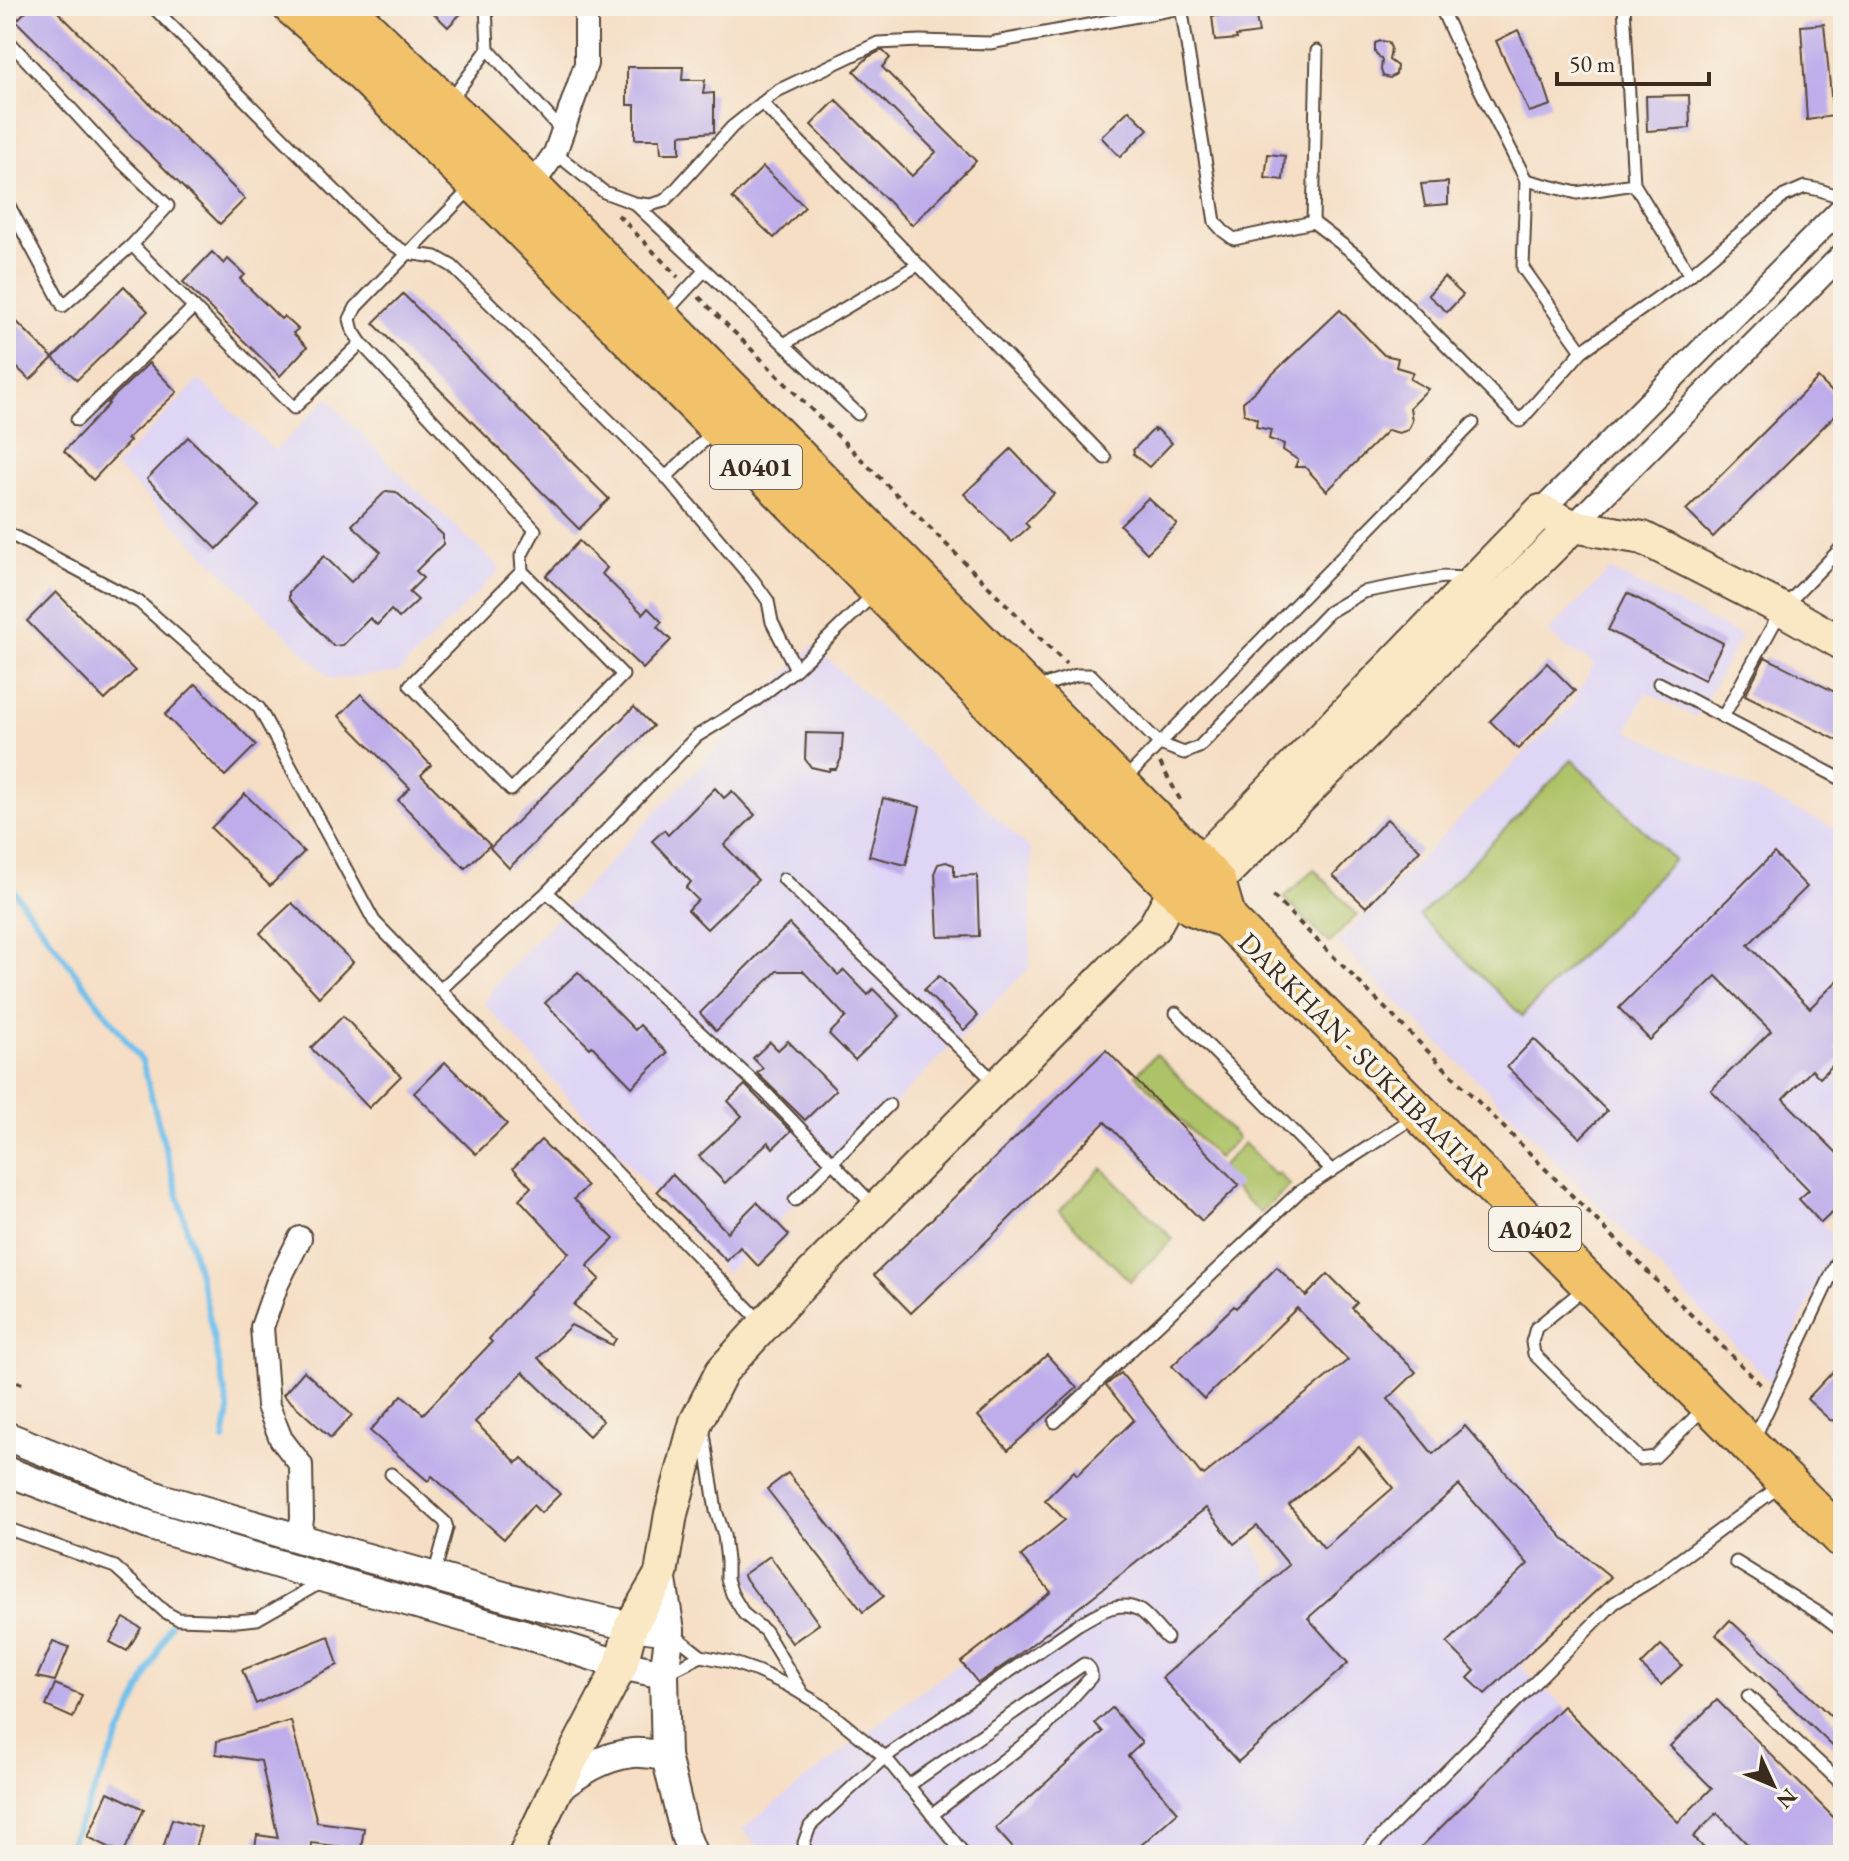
<svg xmlns="http://www.w3.org/2000/svg" width="1849" height="1861" font-family="'EB Garamond',serif">
  <style>
    .built { fill: #dfd5f5 }
    .grass { fill: #aec367; stroke: #747642; stroke-width: 2 }
    .lines { fill: none; stroke-linecap: round; stroke-linejoin: round }
    .stream { stroke: #71c0ec; stroke-width: 6 }
    .building { fill: #beadea; fill-rule: evenodd }
    .service-casing { stroke: #574537; stroke-width: 15 }
    .minor-casing { stroke: #574537; stroke-width: 26 }
    .tertiary-casing { stroke: #574537; stroke-width: 32 }
    .secondary-casing { stroke: #574537; stroke-width: 36 }
    .trunk-casing { stroke: #574537; stroke-width: 42 }
    .path { stroke: #574537; stroke-width: 4; stroke-dasharray: 6 6; stroke-linecap: butt }
    .service { stroke: #fff; stroke-width: 11 }
    .minor { stroke: #fff; stroke-width: 22 }
    .tertiary { stroke: #fff; stroke-width: 28 }
    .secondary { stroke: #fae7c3; stroke-width: 32 }
    .trunk { stroke: #f2c26a; stroke-width: 38 }
    .labels { text-anchor: middle; stroke-width: 8; stroke-linejoin: round; paint-order: stroke }
    .shield { fill: #f7f3e8; stroke: #73665b; stroke-width: 2 }
    .shield-label { font-size: 26px; font-weight: bold; fill: #3b2a1e }
    .street-label { font-size: 28px; fill: #3b2a1e; stroke: #f7f3e8 }
  </style>
  <rect width="100%" height="100%" fill="#f7f3e8"/>
  <filter id="ink" filterUnits="userSpaceOnUse"><feTurbulence type="fractalNoise" baseFrequency=".0125" numOctaves="2"/><feDisplacementMap in="SourceGraphic" scale="16" xChannelSelector="R" yChannelSelector="G"/><feConvolveMatrix kernelMatrix="1 2 1 2 8 2 1 2 1" color-interpolation-filters="sRGB"/></filter>
  <filter id="wash" filterUnits="userSpaceOnUse"><feTurbulence type="fractalNoise" baseFrequency=".006" numOctaves="4" result="noise"/><feDisplacementMap in="SourceGraphic" scale="32" xChannelSelector="R" yChannelSelector="G"/><feGaussianBlur stdDeviation="1.8" result="paint"/><feColorMatrix in="noise" values="0 0 0 0 0 0 0 0 0 0 0 0 0 0 0 0 0 1.4 0 .05"/><feComposite in="paint" operator="in"/></filter>
  <g filter="url(#wash)">
    <rect width="100%" height="100%" fill="#f5dec4"/>
    <g class="built">
      <polygon points="199,380 275,451 327,398 409,483 498,566 499,571 398,673 331,679 115,466"/>
      <polygon points="1610,570 1741,636 1696,717 1646,692 1627,730 1843,832 1843,1201 1821,1222 1837,1241 1772,1384 1483,1086 1337,943 1572,705 1594,663 1567,649 1548,632"/>
      <polygon points="813,645 1031,850 1030,967 726,1273 484,1003 501,977"/>
      <polygon points="1465,1426 1611,1577 1521,1667 1563,1706 1678,1822 1712,1788 1670,1747 1717,1700 1843,1827 1843,1855 765,1855 742,1829 896,1710 961,1662 1202,1473 1249,1532 1276,1589"/>
    </g>
    <g class="grass">
      <polygon points="1572,760 1674,860 1522,1016 1420,916"/>
      <polygon points="1314,869 1357,915 1329,943 1284,898"/>
      <polygon points="1156,1054 1238,1138 1218,1158 1136,1075"/>
      <polygon points="1244,1143 1275,1175 1278,1173 1290,1185 1261,1213 1235,1189 1221,1167"/>
      <polygon points="1102,1168 1173,1239 1130,1281 1059,1211"/>
    </g>
    <g class="lines">
      <g class="stream">
        <polyline points="6,881 142,1061 205,1297 229,1411 224,1441"/>
        <polyline points="65,1855 170,1625"/>
      </g>
    </g>
    <g id="blocks">
      <g class="building">
        <polygon points="31,6 52,6 245,199 220,224 16,21"/>
        <polygon points="426,6 468,6 448,27"/>
        <polygon points="1255,12 1259,33 1236,36 1237,39 1215,41 1212,16"/>
        <polygon points="1824,24 1833,116 1807,120 1801,26"/>
        <polygon points="1518,30 1542,82 1543,81 1551,105 1529,112 1496,41"/>
        <polygon points="1381,41 1388,42 1391,48 1389,60 1397,66 1396,74 1390,78 1383,76 1381,70 1382,60 1375,52 1375,43"/>
        <polygon points="880,51 883,51 890,58 882,67 976,161 912,225 811,125 836,100 912,176 936,152 854,71 868,57"/>
        <polygon points="627,67 683,67 682,80 705,80 703,94 714,93 714,132 680,135 680,153 661,153 660,139 635,139 635,105 627,105"/>
        <polygon points="1689,95 1690,128 1647,131 1646,96"/>
        <polygon points="1129,110 1148,129 1120,157 1101,137"/>
        <polygon points="1268,154 1285,156 1283,180 1265,178"/>
        <polygon points="763,167 805,207 774,238 732,198"/>
        <polygon points="1448,182 1448,204 1425,206 1421,184"/>
        <polygon points="212,252 224,264 228,259 245,275 240,279 281,319 284,316 298,329 293,333 307,347 280,376 183,282"/>
        <polygon points="1444,277 1463,295 1447,312 1428,295"/>
        <polygon points="124,286 148,311 77,380 53,358"/>
        <polygon points="403,294 609,499 579,529 373,323"/>
        <polygon points="1340,310 1384,355 1398,358 1396,367 1413,372 1410,379 1428,389 1410,407 1412,421 1408,430 1399,433 1388,430 1327,491 1305,467 1295,467 1298,460 1283,450 1284,444 1269,439 1271,430 1256,427 1257,419 1244,414 1243,402"/>
        <polygon points="6,311 53,358 30,380 6,357"/>
        <polygon points="149,363 177,392 127,439 130,441 93,480 64,451 109,404 107,403"/>
        <polygon points="1818,378 1843,403 1843,407 1713,537 1686,510"/>
        <polygon points="1154,429 1155,431 1157,429 1172,443 1149,467 1133,454 1134,452 1133,450"/>
        <polygon points="188,437 259,506 217,549 147,479"/>
        <polygon points="1011,449 1054,494 1025,523 1029,527 1012,542 964,494"/>
        <polygon points="386,491 396,492 443,535 443,544 416,571 423,578 409,592 418,600 399,618 391,610 377,625 370,618 343,645 333,646 289,599 289,592 324,556 351,582 381,552 352,525"/>
        <polygon points="1148,498 1177,524 1147,553 1120,525"/>
        <polygon points="579,541 607,568 602,574 643,614 648,608 662,622 657,627 671,640 643,669 546,576"/>
        <polygon points="56,592 135,671 105,700 27,621"/>
        <polygon points="1627,593 1723,643 1704,680 1608,630"/>
        <polygon points="1765,657 1843,696 1843,743 1745,695"/>
        <polygon points="1547,663 1575,691 1518,749 1490,721"/>
        <polygon points="196,684 256,745 225,776 165,715"/>
        <polygon points="361,694 431,765 421,775 490,845 465,868 398,800 410,788 339,716"/>
        <polygon points="634,707 653,726 509,868 490,848"/>
        <polygon points="806,733 843,734 841,759 836,769 830,769 829,771 811,767 805,759"/>
        <polygon points="715,788 724,798 732,791 755,815 724,845 758,880 707,929 688,910 698,900 686,888 691,882 652,841 664,830 668,835"/>
        <polygon points="245,794 304,852 270,886 211,828"/>
        <polygon points="883,798 920,807 906,865 869,856"/>
        <polygon points="1387,819 1420,850 1366,907 1333,876"/>
        <polygon points="1774,853 1807,887 1748,945 1810,1008 1843,975 1843,1040 1835,1047 1843,1055 1820,1078 1812,1070 1783,1099 1843,1159 1843,1202 1821,1223 1799,1199 1809,1190 1711,1090 1771,1031 1716,976 1650,1040 1619,1008"/>
        <polygon points="946,862 954,865 954,876 977,875 979,936 938,937 935,871 938,864"/>
        <polygon points="292,903 353,962 319,997 260,933"/>
        <polygon points="789,924 838,975 844,970 868,995 873,989 900,1016 855,1060 829,1034 846,1017 803,971 777,971 716,1031 700,1013"/>
        <polygon points="578,972 635,1030 640,1025 667,1053 632,1087 592,1046 590,1048 545,1003"/>
        <polygon points="939,976 978,1016 964,1030 924,990"/>
        <polygon points="343,1016 401,1076 369,1108 311,1048"/>
        <polygon points="1534,1039 1607,1111 1580,1138 1507,1067"/>
        <polygon points="788,1041 836,1090 805,1120 757,1073 763,1068 753,1058 770,1042 778,1050"/>
        <polygon points="1106,1050 1239,1185 1202,1221 1105,1122 995,1233 911,1313 874,1275"/>
        <polygon points="445,1062 507,1124 476,1154 414,1093"/>
        <polygon points="745,1085 791,1131 773,1148 768,1142 725,1183 699,1156 742,1116 728,1101"/>
        <polygon points="541,1140 587,1186 574,1199 614,1239 587,1266 600,1279 574,1305 616,1339 612,1345 571,1325 538,1358 603,1421 589,1436 523,1372 475,1422 517,1463 522,1458 560,1494 541,1513 533,1505 504,1539 432,1476 428,1481 370,1431 402,1395 423,1414 492,1342 489,1339 530,1293 529,1292 569,1253 519,1199 531,1187 513,1168"/>
        <polygon points="672,1174 727,1232 757,1202 789,1235 758,1266 740,1247 727,1261 657,1191"/>
        <path d="M1277,1267L1306,1296L1328,1274L1357,1303L1352,1308L1416,1372L1388,1399L1433,1454L1465,1426L1565,1540L1611,1577L1485,1694L1468,1678L1475,1671L1447,1643L1528,1564L1459,1485L1308,1618L1348,1663L1238,1762L1162,1678L1289,1565L1257,1526L1234,1544L1206,1508L1013,1659L978,1683L961,1662L1051,1592L1021,1556L1065,1520L1045,1500L1074,1471L1077,1475L1134,1420L1106,1385L1121,1373L1201,1474L1202,1473L1204,1475L1348,1360L1297,1308L1204,1399L1172,1366L1234,1306L1236,1308ZM1359,1447L1393,1488L1324,1548L1289,1505Z"/>
        <polygon points="1047,1355 1077,1388 1008,1450 978,1416"/>
        <polygon points="1843,1361 1843,1414 1837,1421 1830,1420 1807,1399"/>
        <polygon points="304,1371 352,1415 331,1438 283,1395"/>
        <polygon points="788,1473 884,1596 863,1612 767,1489"/>
        <polygon points="770,1556 819,1624 792,1643 743,1575"/>
        <polygon points="124,1618 141,1628 127,1651 110,1642"/>
        <polygon points="1730,1620 1843,1728 1843,1756 1716,1635"/>
        <polygon points="329,1636 338,1665 256,1704 242,1670"/>
        <polygon points="53,1641 69,1647 55,1681 37,1677"/>
        <polygon points="1661,1645 1682,1665 1661,1685 1641,1665"/>
        <polygon points="55,1684 82,1695 73,1718 46,1706"/>
        <polygon points="1717,1700 1843,1827 1843,1855 1758,1855 1717,1813 1693,1837 1711,1855 1413,1855 1563,1706 1678,1822 1712,1788 1670,1746"/>
        <polygon points="1112,1708 1142,1743 1128,1756 1178,1812 1130,1855 1019,1855 995,1828 1103,1732 1095,1723"/>
        <polygon points="291,1721 317,1822 364,1828 361,1849 311,1843 310,1855 254,1855 257,1835 278,1838 261,1761 216,1754 217,1741"/>
        <polygon points="108,1792 144,1809 123,1854 88,1837"/>
        <polygon points="172,1819 201,1827 193,1855 161,1855"/>
      </g>
    </g>
  </g>
  <g filter="url(#ink)">
    <use href="#blocks" fill-opacity="0" stroke="#574537" stroke-width="2"/>
    <g class="lines">
      <defs>
        <g id="service">
          <polyline points="152,6 381,237 407,253 436,257 452,266 666,477 753,580 768,601 772,622 796,669"/>
          <polyline points="486,6 488,49 562,131"/>
          <polyline points="1181,6 1215,222 1223,231 1234,239 1313,222 1361,259 1520,421 1582,351 1690,275 1784,196 1805,187 1820,190 1843,198"/>
          <polyline points="1440,6 1460,50 1526,180 1577,193 1634,184 1690,275"/>
          <polyline points="1624,6 1634,184"/>
          <polyline points="6,38 110,151 168,206 132,245 63,306 6,200"/>
          <polyline points="450,101 488,49"/>
          <polyline points="762,103 1105,458"/>
          <polyline points="555,153 604,192 634,203 650,205 664,201 677,188 732,127 777,91 878,43 920,41 990,43 1181,8"/>
          <polyline points="1526,180 1523,268 1582,351"/>
          <polyline points="472,187 356,307 350,319 353,331 361,343 535,530 521,556 522,571 623,675 511,790 410,685 522,571"/>
          <polyline points="634,203 858,414"/>
          <polyline points="1313,222 1317,51"/>
          <polyline points="132,245 294,408 361,343"/>
          <polyline points="665,313 705,270"/>
          <polyline points="784,344 918,265"/>
          <polyline points="77,420 194,307"/>
          <polyline points="666,477 714,431"/>
          <polyline points="6,532 139,602 259,708 374,921 762,1323"/>
          <polyline points="1659,683 1843,780"/>
          <polyline points="1035,688 1077,675 1091,675 1160,744 1184,753 1199,747 1329,612 1363,592 1443,577 1468,578"/>
          <polyline points="1723,717 1782,609 1843,546"/>
          <polyline points="1124,780 1473,423"/>
          <polyline points="784,879 997,1084"/>
          <polyline points="547,892 766,1093 876,1208"/>
          <polyline points="440,990 547,892 697,736 756,700 796,669 875,593"/>
          <polyline points="1176,1013 1332,1171"/>
          <polyline points="795,1200 889,1105"/>
          <polyline points="1585,1288 1536,1328 1532,1342 1534,1354 1640,1459 1655,1457 1706,1406"/>
          <polyline points="1055,1422 1299,1192 1416,1116"/>
          <polyline points="704,1434 716,1511 724,1535 727,1561 727,1579 732,1594 744,1614 765,1631 803,1694"/>
          <polyline points="1753,1441 1843,1250"/>
          <polyline points="391,1474 445,1522 447,1528 434,1575"/>
          <polyline points="6,1528 115,1567 165,1612 178,1619 237,1621 257,1619 322,1582"/>
          <polyline points="1736,1562 1822,1615 1843,1631"/>
          <polyline points="673,1634 701,1656 731,1662 757,1671 787,1685 821,1705 885,1757 965,1855"/>
          <polyline points="669,1672 701,1656"/>
          <polyline points="1748,1696 1843,1785"/>
          <path d="M908,1786L1081,1666L1084,1664C1090,1667 1092,1670 1091,1677L1045,1728L932,1815"/>
          <path d="M806,1855L804,1843L810,1826L885,1757L1077,1625C1095,1615 1118,1598 1139,1610C1148,1615 1159,1631 1167,1638"/>
          <polyline points="1363,1855 1614,1603 1652,1580 1780,1486"/>
        </g>
        <g id="minor">
          <polyline points="527,193 555,153 586,64 586,6"/>
          <polyline points="1541,511 1843,207"/>
          <polyline points="1573,526 1843,254"/>
          <polyline points="299,1539 302,1519 301,1465 281,1439 268,1406 262,1327 277,1284 300,1238"/>
        </g>
        <g id="tertiary">
          <polyline points="6,1436 161,1498 339,1550 536,1605 631,1626 670,1631"/>
          <polyline points="6,1471 151,1526 328,1579 524,1634 621,1665 664,1674"/>
          <polyline points="661,1574 670,1631 664,1674 666,1756 685,1835 693,1855"/>
          <path d="M556,1789C580,1772 603,1756 633,1753C644,1752 655,1755 666,1756"/>
        </g>
        <g id="secondary">
          <polyline points="1198,900 1573,526"/>
          <polyline points="525,1855 556,1789 621,1665 631,1626 661,1574 671,1514 696,1422 722,1371 794,1292 1154,927 1175,889 1541,511 1573,526 1643,538 1782,609 1843,644"/>
        </g>
        <g id="trunk">
          <polyline points="292,6 314,25 509,216 1175,889 1192,906 1227,919 1843,1539"/>
          <polyline points="343,6 531,187 1199,864 1216,882 1227,919"/>
        </g>
      </defs>
      <use href="#service" class="service-casing"/>
      <use href="#minor" class="minor-casing"/>
      <use href="#tertiary" class="tertiary-casing"/>
      <use href="#secondary" class="secondary-casing"/>
      <use href="#trunk" class="trunk-casing"/>
      <g class="path">
        <polyline points="618,215 678,277"/>
        <polyline points="699,297 1066,664"/>
        <polyline points="1160,763 1183,805"/>
        <polyline points="1273,896 1763,1387"/>
        <polyline points="6,1377 22,1384"/>
      </g>
      <use href="#service" class="service"/>
      <use href="#minor" class="minor"/>
      <use href="#tertiary" class="tertiary"/>
      <use href="#secondary" class="secondary"/>
      <use href="#trunk" class="trunk"/>
    </g>
  </g>
  <g class="labels">
    <g class="shield">
      <rect x="710" y="445" width="92" height="44" rx="6"/>
      <rect x="1489" y="1207" width="92" height="44" rx="6"/>
    </g>
    <g class="shield-label">
      <text x="756" y="476">A0401</text>
      <text x="1535" y="1238">A0402</text>
    </g>
    <g class="street-label">
      <text transform="translate(1366 1059) rotate(45)" y="10">DARKHAN - SUKHBAATAR</text>
    </g>
  </g>
  <rect width="1849" height="1861" fill="none" stroke="#f7f3e8" stroke-width="32"/>
  <g transform="translate(1773 1785) rotate(134)" stroke="#f7f3e8" stroke-width="6" paint-order="stroke">
  <path d="M0-6L14 30L0 20L-14 30Z" fill="#3b2a1e"/>
  <text y="-12" font-size="22" font-weight="bold" text-anchor="middle" fill="#3b2a1e">N</text>
  </g>
  <path d="M1557 72v12h152v-12" fill="none" stroke="#3b2a1e" stroke-width="4"/>
  <text x="1569" y="72" font-size="24" fill="#3b2a1e" stroke="#f7f3e8" stroke-width="6" paint-order="stroke">50 m</text>
</svg>
